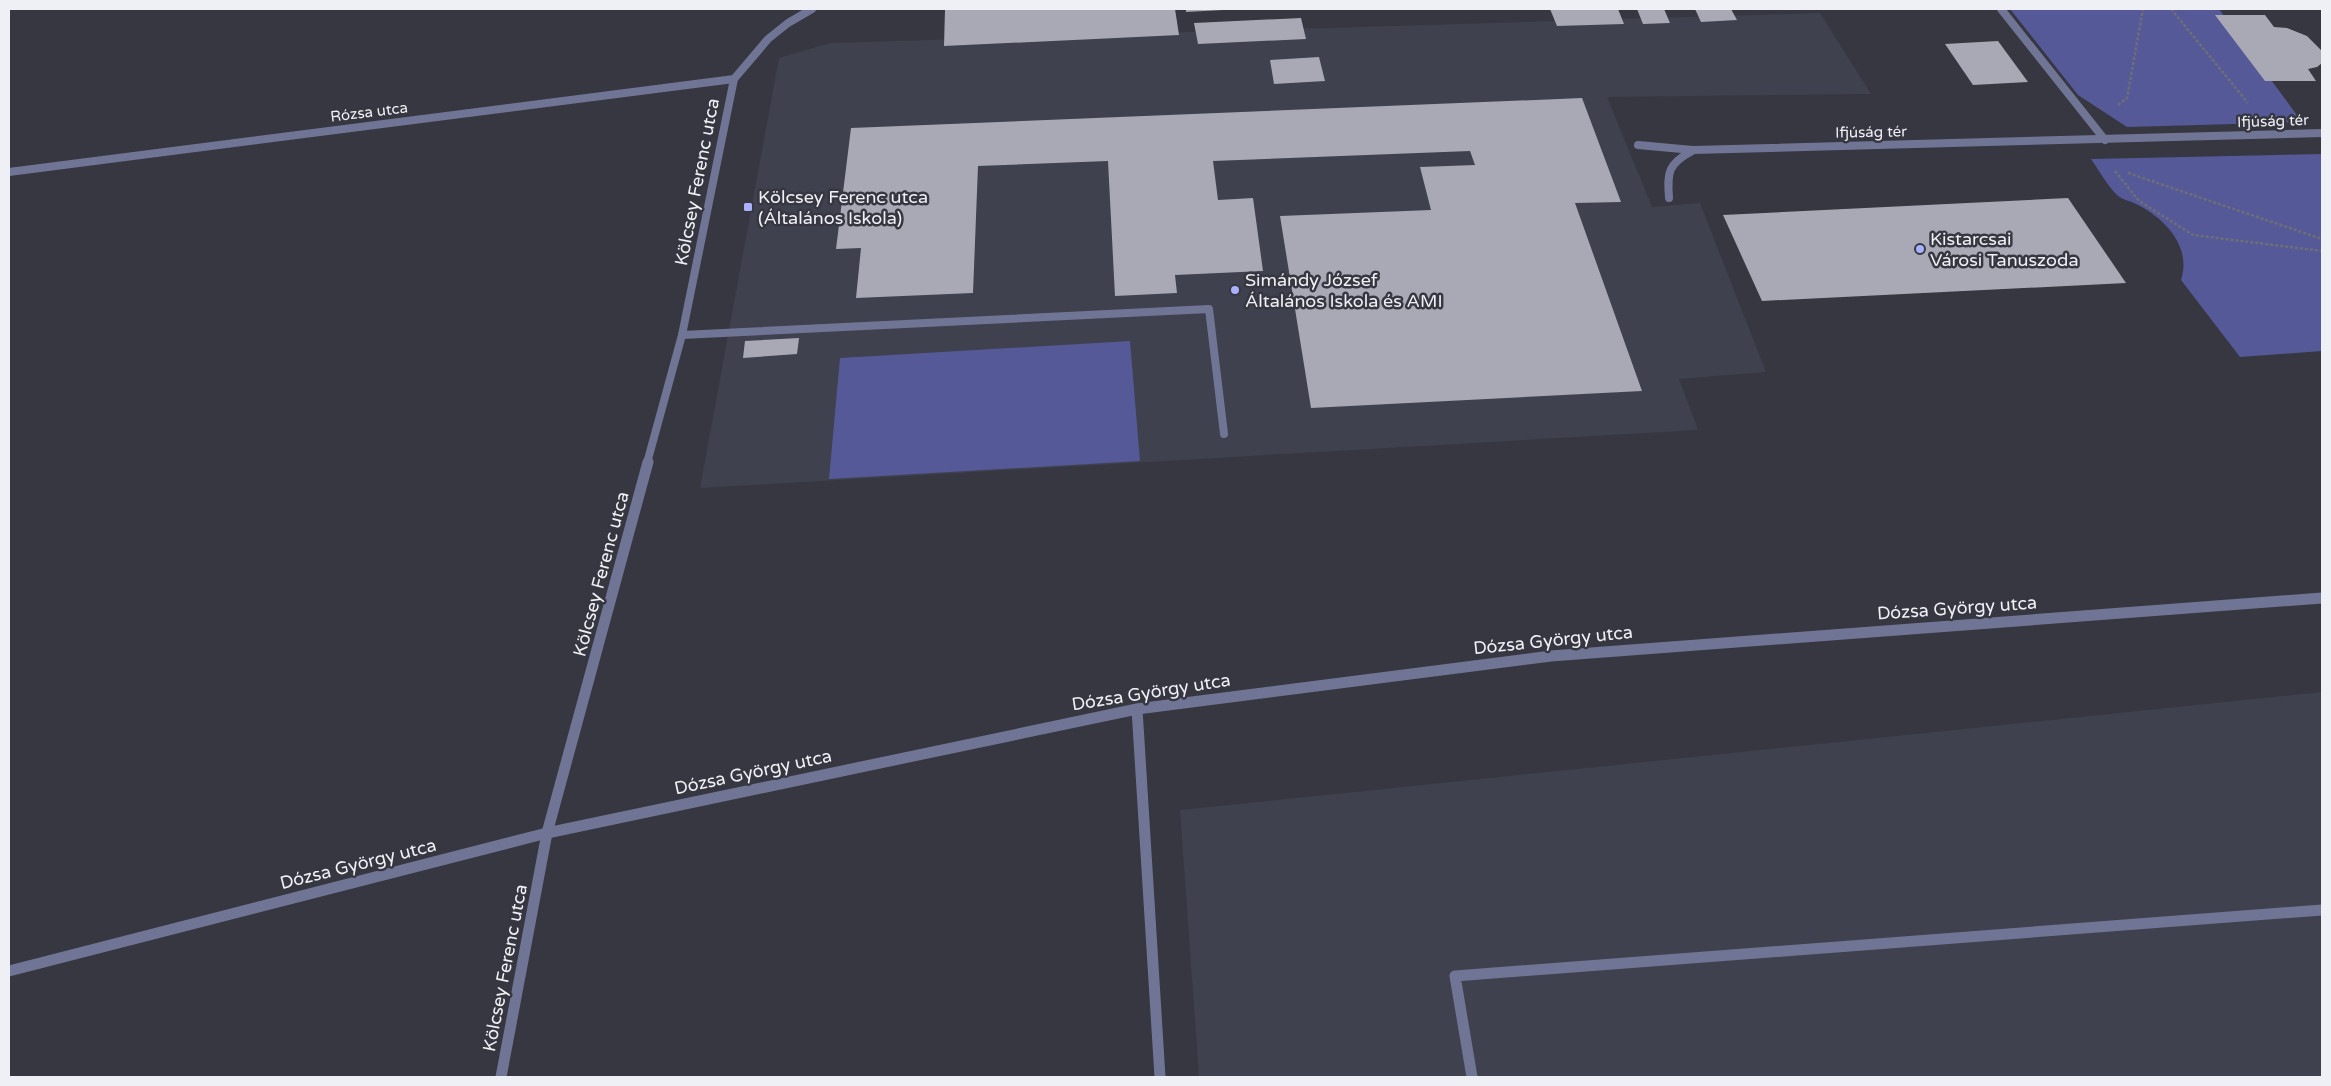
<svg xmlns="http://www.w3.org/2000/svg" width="2331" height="1086" font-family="'Varela Round',sans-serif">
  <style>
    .built { fill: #3f414e }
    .green { fill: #555998 }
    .building { fill: #a8a9b4 }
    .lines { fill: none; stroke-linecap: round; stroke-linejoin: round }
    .path { stroke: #6e6f76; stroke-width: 2.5; stroke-dasharray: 3 2; stroke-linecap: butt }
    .lane-far1 { stroke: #717595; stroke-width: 8 }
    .lane { stroke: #717595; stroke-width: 11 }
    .street-far1 { stroke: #717595; stroke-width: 8 }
    .street { stroke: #717595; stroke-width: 11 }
    .poi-dot { fill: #a9b0fc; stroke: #363740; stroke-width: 2 }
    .labels { text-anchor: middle; stroke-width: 5; stroke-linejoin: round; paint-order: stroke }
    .far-street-label { font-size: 15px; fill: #eff0f5; stroke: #363740 }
    .street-label { font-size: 18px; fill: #eff0f5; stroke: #363740 }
    .poi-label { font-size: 18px; fill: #eff0f5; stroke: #363740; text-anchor: start }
  </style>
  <rect width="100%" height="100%" fill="#363740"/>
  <g class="built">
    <polygon points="1820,13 1871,94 1607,97 1652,207 1700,203 1766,372 1679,379 1698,430 700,488 779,58 830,43"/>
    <polygon points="2322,692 2322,1077 1199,1077 1180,810"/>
  </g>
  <g class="green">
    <polygon points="2010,9 2219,9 2302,122 2127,127 2078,95"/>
    <path d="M2322,154V351L2240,357L2181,280C2192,247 2165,218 2136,204C2131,201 2123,200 2118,196C2108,187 2099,170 2091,159Z"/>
    <polygon points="1130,341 1140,461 829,479 840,358"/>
  </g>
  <g class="building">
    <polygon points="964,9 1175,9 1179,35 944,46 945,10"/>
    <polygon points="1186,9 1223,9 1223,10 1186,12"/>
    <polygon points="1550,9 1618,9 1624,24 1557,26"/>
    <polygon points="1637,9 1664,9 1670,23 1643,24"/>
    <polygon points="1695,9 1731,9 1737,20 1701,22"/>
    <polygon points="2215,15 2265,15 2274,27 2287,28 2307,36 2322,51 2322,63 2317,67 2308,69 2316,81 2265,81"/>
    <polygon points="1301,18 1306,39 1198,44 1194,23"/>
    <polygon points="1998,41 2028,82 1973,85 1945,44"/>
    <polygon points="1319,57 1325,81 1274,84 1270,60"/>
    <polygon points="1582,98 1621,202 1575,203 1642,391 1311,408 1280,216 1431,210 1420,167 1475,165 1470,151 1213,161 1218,200 1253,198 1263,271 1175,275 1177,293 1115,296 1108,161 978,166 973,293 856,298 861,248 836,249 851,128"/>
    <polygon points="2068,198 2126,283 1762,301 1723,215"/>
    <polygon points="799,338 797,354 743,358 745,341"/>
  </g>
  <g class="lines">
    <g class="path">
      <polyline points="2171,9 2248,103"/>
      <polyline points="2118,105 2127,98 2143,9"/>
      <polyline points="2115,171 2139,201 2193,235 2322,251"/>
      <polyline points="2128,173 2322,239"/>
    </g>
    <g class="lane-far1">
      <polyline points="1638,145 1693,150 2322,133"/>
      <path d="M1669,198C1667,172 1668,164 1692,151"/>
      <polyline points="682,335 1209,309 1224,434"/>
    </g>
    <polyline class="lane" points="1472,1077 1455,976 2322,910"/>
    <g class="street-far1">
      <polyline points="2001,9 2105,140"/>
      <polyline points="9,172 734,79"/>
      <polyline points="647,463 682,335 734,79 768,39 788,23 812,9"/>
    </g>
    <g class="street">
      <polyline points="1137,709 1160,1077"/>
      <polyline points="9,971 547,833 1137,709 1551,656 2322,598"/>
      <polyline points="501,1077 547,833 648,462"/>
    </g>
  </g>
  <g class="poi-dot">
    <rect x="743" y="202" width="10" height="10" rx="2.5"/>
    <circle cx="1920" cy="249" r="5"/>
    <circle cx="1235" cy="290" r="5"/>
  </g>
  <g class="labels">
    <g class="far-street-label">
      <text transform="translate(369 112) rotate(-7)" y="5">Rózsa utca</text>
      <text transform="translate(2273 121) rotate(-2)" y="5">Ifjúság tér</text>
      <text transform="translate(1871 132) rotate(-1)" y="5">Ifjúság tér</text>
    </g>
    <g class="street-label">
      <text transform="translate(697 182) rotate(-79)" y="6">Kölcsey Ferenc utca</text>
      <text transform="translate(601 574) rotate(-75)" y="6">Kölcsey Ferenc utca</text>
      <text transform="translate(1957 608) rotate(-4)" y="6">Dózsa György utca</text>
      <text transform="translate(1553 640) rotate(-6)" y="6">Dózsa György utca</text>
      <text transform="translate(1151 692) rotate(-9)" y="6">Dózsa György utca</text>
      <text transform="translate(753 772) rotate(-12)" y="6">Dózsa György utca</text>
      <text transform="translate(358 864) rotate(-14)" y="6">Dózsa György utca</text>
      <text transform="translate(505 968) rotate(-79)" y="6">Kölcsey Ferenc utca</text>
    </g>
    <g class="poi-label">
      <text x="758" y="203">Kölcsey Ferenc utca<tspan x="758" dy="21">(Általános Iskola)</tspan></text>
      <text x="1930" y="245">Kistarcsai<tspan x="1930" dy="21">Városi Tanuszoda</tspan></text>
      <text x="1245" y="286">Simándy József<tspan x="1245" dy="21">Általános Iskola és AMI</tspan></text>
    </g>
  </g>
  <rect width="2331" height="1086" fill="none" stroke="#eff0f5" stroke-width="20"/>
</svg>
